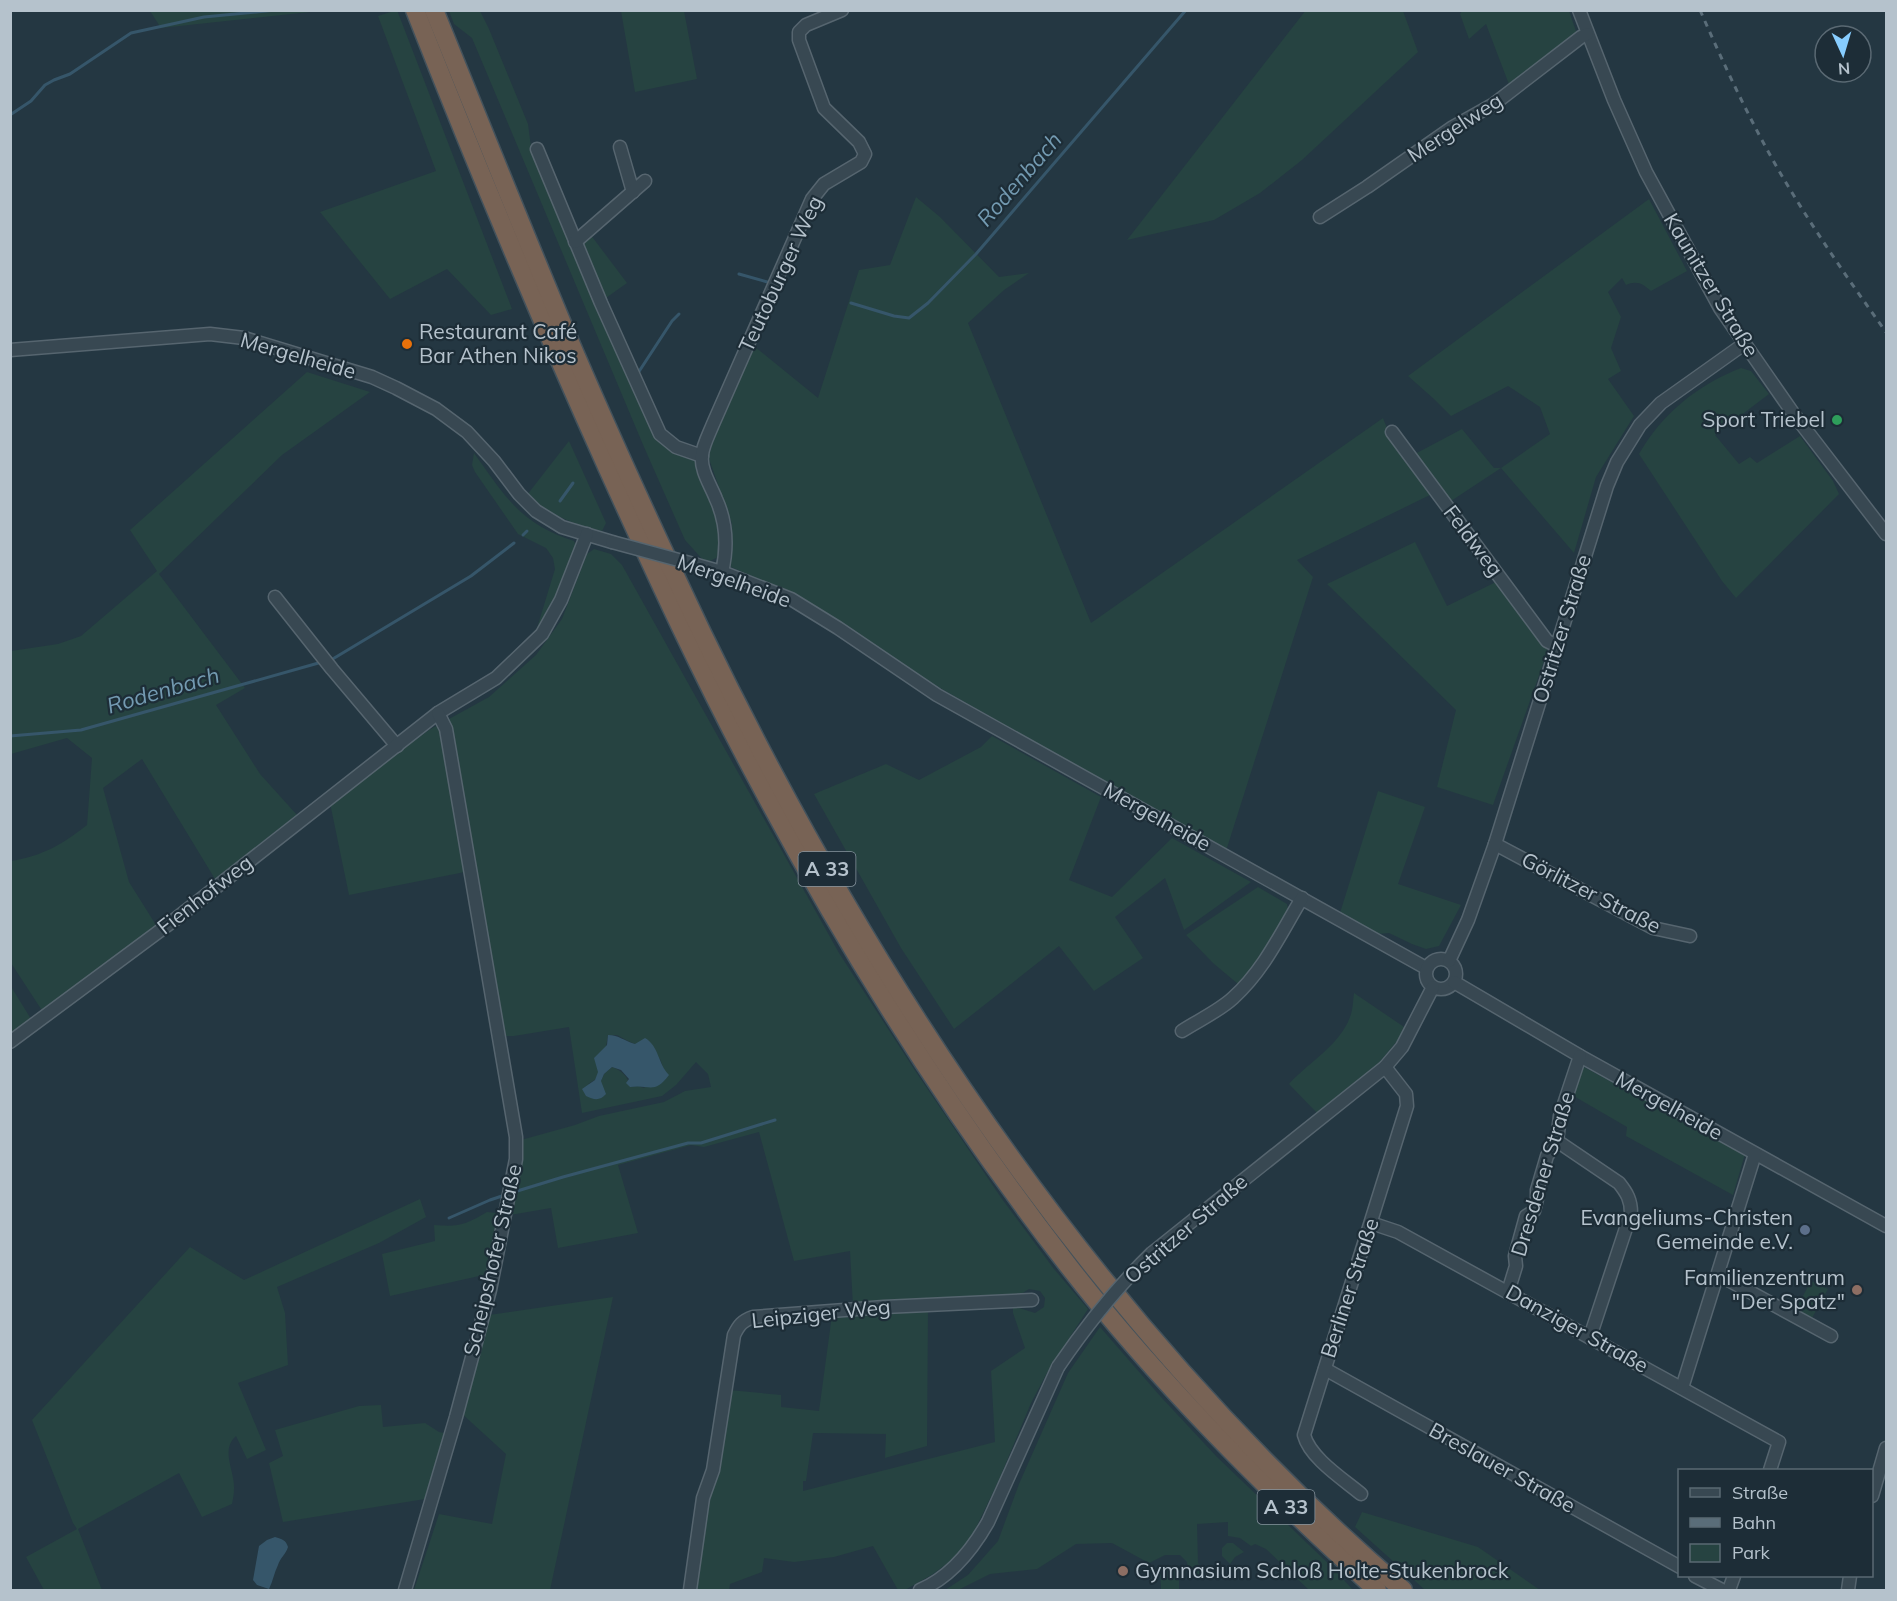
<svg xmlns="http://www.w3.org/2000/svg" width="1897" height="1601" font-family="Mulish,sans-serif">
  <style>
    .green { fill: #264341; fill-rule: evenodd }
    .water { fill: #36566a }
    .lines { fill: none; stroke-linecap: round; stroke-linejoin: round }
    .stream { stroke: #36566a; stroke-width: 3 }
    .minor-casing { stroke: #56656f; stroke-width: 15 }
    .highway-casing { stroke: #43525c; stroke-width: 21 }
    .minor { stroke: #384852; stroke-width: 12 }
    .highway { stroke: #786355; stroke-width: 18 }
    .rail { stroke: #5a6d79; stroke-width: 3; stroke-dasharray: 6 6; stroke-linecap: butt }
    .minor-bridge-casing { stroke: #56656f; stroke-width: 15; stroke-linecap: butt }
    .minor-bridge { stroke: #384852; stroke-width: 12 }
    .food-dot { fill: #e8710a; stroke: #1d2d37; stroke-width: 2 }
    .leisure-dot { fill: #2e9e5b; stroke: #1d2d37; stroke-width: 2 }
    .service-dot { fill: #5c6f8a; stroke: #1d2d37; stroke-width: 2 }
    .education-dot { fill: #8d6e63; stroke: #1d2d37; stroke-width: 2 }
    .labels { text-anchor: middle; stroke-width: 4.5; stroke-linejoin: round; paint-order: stroke }
    .shield { fill: #1d2d37; stroke: #87959f; stroke-width: 1.5 }
    .shield-label { font-size: 20px; font-weight: bold; fill: #b5c2cc }
    .street-label { font-size: 21px; fill: #b5c2cc; stroke: #1d2d37 }
    .poi-label { font-size: 21px; fill: #b5c2cc; stroke: #1d2d37; text-anchor: end }
    .water-label { font-size: 22px; font-style: italic; fill: #739ab1; stroke: #1d2d37 }
  </style>
  <rect width="100%" height="100%" fill="#243742"/>
  <g class="green">
    <polygon points="397,10 512,309 491,315 447,269 390,299 320,212 436,171 378,16"/>
    <polygon points="1306,10 1403,11 1418,52 1302,160 1260,193 1214,220 1127,240"/>
    <polygon points="1463,10 1569,11 1577,34 1510,87 1486,24 1469,39 1460,14"/>
    <polygon points="150,11 319,11 161,28"/>
    <polygon points="449,11 480,11 489,29 528,124 531,147 652,430 697,462 721,522 720,556 710,561 704,561 685,540 644,447 472,38 454,24"/>
    <polygon points="621,11 684,11 697,79 635,92"/>
    <path d="M916,197L940,217L999,277L1029,273L1004,290L968,323L1091,623L1383,418C1393,446 1415,470 1432,494L1297,560L1313,577L1226,851L940,688L793,594L731,567L732,524L708,456L729,398L754,346L818,398L859,270L890,265Z"/>
    <path d="M1649,199L1687,271L1651,291C1643,284 1637,280 1626,285L1622,278L1608,292L1621,317L1611,348L1621,371L1608,379L1634,416L1596,477L1574,553L1501,468L1448,503L1413,455L1462,429L1494,468H1501L1550,434L1540,407L1508,386L1451,416L1434,399L1408,376Z"/>
    <polygon points="590,234 627,283 603,300 581,242"/>
    <path d="M1741,368L1751,371L1769,394L1715,435L1739,464L1750,457L1757,463L1800,436L1833,481L1839,494L1736,598L1722,581L1639,454C1662,414 1697,385 1741,368Z"/>
    <path d="M307,372L370,392L282,455L159,574L245,688L216,705L260,774L297,815L215,879L142,759L103,788L129,882L156,925L43,1012L11,963L10,861C41,857 63,844 87,825L92,758L67,738L11,754V651L58,644L81,636L157,571L130,530Z"/>
    <path d="M569,441L606,523L602,531C571,524 551,515 527,495Z"/>
    <path d="M474,453C505,496 520,524 574,541L577,549L558,598L539,632L518,654L537,628L555,569L553,558L546,548L518,534L475,472L472,465Z"/>
    <polygon points="1415,542 1447,606 1496,582 1548,650 1493,805 1437,787 1456,710 1327,584"/>
    <path d="M594,549L611,554L622,565L839,953L914,1069L1002,1199L1054,1269L1088,1309L1048,1371L1031,1403L998,1482L973,1534L953,1559L933,1574L905,1590H898L873,1546L834,1557L794,1562L764,1558L762,1572L730,1584L729,1590H694L707,1500L729,1390L781,1395V1407L819,1411L832,1315L928,1309L927,1446L885,1458L886,1434L813,1433L806,1481H803V1491L995,1442L991,1371L1025,1348L1013,1313V1306L1035,1313L1044,1307L1045,1298L1040,1291L1029,1289L1015,1298L853,1306L850,1251L794,1261L759,1132L704,1147L691,1145L618,1165L638,1233L558,1248L551,1208L510,1215L521,1140L575,1125L599,1116L664,1102L685,1091L711,1087L708,1074L696,1062L676,1085L662,1096L582,1113L569,1027L514,1036H503L475,870L349,895L330,803L429,730L489,697L536,655L562,619L587,554ZM608,1035H617L628,1041L635,1044L660,1059L664,1070L644,1088L638,1086L630,1087C628,1076 622,1071 612,1067L604,1074L601,1081L588,1084C589,1083 595,1080 596,1079C603,1070 606,1046 608,1035Z"/>
    <polygon points="992,736 1101,797 1069,880 1112,897 1172,838 1251,882 1184,930 1165,878 1115,917 1143,958 1094,991 1059,946 954,1029 901,948 814,794 886,764 919,780 981,747"/>
    <polygon points="1378,791 1425,807 1398,884 1461,905 1439,946 1426,949 1412,944 1389,933 1378,934 1340,913"/>
    <polygon points="1258,887 1287,904 1288,909 1265,955 1238,984 1213,963 1186,935"/>
    <polygon points="10,985 31,1019 11,1034"/>
    <path d="M1354,993L1407,1029L1373,1070L1318,1114L1289,1084C1308,1063 1340,1045 1350,1017C1353,1010 1353,1000 1354,993Z"/>
    <polygon points="1582,1066 1745,1154 1733,1195 1626,1136 1627,1127 1572,1095"/>
    <path d="M420,1199L426,1217L379,1243L277,1287L285,1313L288,1365L238,1383L266,1450L247,1459L236,1436C220,1450 235,1471 234,1489C234,1494 233,1499 232,1504L202,1517L179,1473L78,1529L102,1590H44L26,1557L77,1529L73,1523L32,1420L190,1247L244,1280Z"/>
    <path d="M487,1212L496,1213L500,1215L488,1274L390,1296L382,1254L435,1241L434,1225C459,1227 465,1225 487,1212Z"/>
    <polygon points="1811,1281 1828,1289 1812,1318 1796,1309"/>
    <polygon points="613,1297 550,1590 414,1590 439,1514 492,1524 506,1454 460,1412 489,1315"/>
    <polygon points="1100,1327 1161,1397 1217,1457 1333,1568 1353,1590 1309,1590 1266,1549 1255,1544 1251,1546 1240,1538 1228,1536 1228,1522 1197,1524 1198,1563 1205,1571 1202,1575 1188,1575 1187,1562 1180,1555 1165,1555 1149,1563 1112,1543 1076,1544 1037,1569 990,1574 958,1590 945,1590 968,1575 998,1541 1019,1484 1068,1373"/>
    <polygon points="381,1405 383,1427 425,1423 439,1432 444,1433 425,1499 283,1522 269,1463 283,1456 275,1430 359,1406"/>
    <polygon points="1362,1512 1478,1547 1540,1590 1425,1590 1355,1527"/>
    <polygon points="1227,1543 1233,1543 1244,1552 1235,1557 1230,1564 1222,1556 1222,1548"/>
    <polygon points="1160,1567 1179,1567 1179,1590 1161,1590"/>
  </g>
  <g class="water">
    <path d="M608,1035C619,1035 624,1041 635,1044L645,1038C659,1046 658,1064 669,1075C654,1095 650,1084 630,1087L626,1083L629,1079L621,1070L612,1067L604,1074L601,1081L606,1094C600,1101 594,1100 586,1096L582,1089L595,1080L598,1072L594,1058L607,1045Z"/>
    <path d="M275,1537C282,1539 286,1540 288,1547C286,1554 280,1558 278,1565C274,1573 273,1581 269,1589L257,1585L253,1580L259,1546L267,1540Z"/>
  </g>
  <g class="lines">
    <g class="stream">
      <polyline points="10,115 31,101 45,85 54,80 70,74 131,33 204,17 276,10"/>
      <polyline points="739,274 771,283"/>
      <polyline points="851,303 894,316 909,318 928,303 976,254 1186,10"/>
      <polyline points="638,373 672,321 679,314"/>
      <polyline points="560,501 573,483"/>
      <polyline points="523,535 527,531"/>
      <polyline points="331,660 471,576 514,543"/>
      <polyline points="10,736 81,730 322,662"/>
      <polyline points="514,1192 563,1177 688,1143 701,1143 775,1120"/>
      <polyline points="449,1218 490,1200 505,1195"/>
    </g>
    <defs>
      <g id="minor">
        <polyline points="1579,10 1614,100 1646,172 1720,308 1793,413 1886,534"/>
        <polyline points="620,147 633,192"/>
        <polyline points="537,149 601,303 660,434 676,447 702,456"/>
        <polyline points="1320,217 1367,187 1453,127 1494,104 1581,37 1587,34"/>
        <polyline points="575,242 645,181"/>
        <polyline points="10,350 210,334 244,338 372,377 396,388 436,409 467,432 494,461 519,494 536,511 562,527 612,542"/>
        <polyline points="1392,432 1547,641 1557,646"/>
        <polyline points="697,565 722,572 791,599 838,628 937,695 1426,968"/>
        <path d="M722,572C728,546 727,523 716,499C711,486 700,470 702,455C703,445 709,434 713,424L812,199L824,184L861,162L865,154L859,142L824,108L799,40V32L806,25L842,10"/>
        <polyline points="275,597 332,669 397,746"/>
        <polyline points="1495,844 1653,928 1690,936"/>
        <circle cx="1441" cy="974" r="15"/>
        <polyline points="1449,961 1468,920 1495,844 1607,486 1617,462 1640,425 1661,403 1744,344"/>
        <polyline points="1454,982 1580,1056 1886,1226"/>
        <path d="M1182,1031C1199,1020 1219,1011 1233,998C1264,970 1281,933 1302,898"/>
        <polyline points="10,1042 173,921 438,713 496,678 542,634 561,600 587,534"/>
        <path d="M1557,1141L1619,1183C1627,1193 1631,1200 1631,1213L1590,1337"/>
        <polyline points="1371,1223 1398,1232 1779,1442 1770,1470"/>
        <polyline points="1152,1253 1385,1067 1402,1047 1433,987"/>
        <polyline points="1719,1275 1831,1336"/>
        <polyline points="1508,1292 1516,1266 1515,1256 1526,1216 1534,1211 1537,1199 1537,1190 1547,1156 1557,1141 1560,1116 1580,1056"/>
        <polyline points="1325,1369 1680,1567"/>
        <polyline points="1682,1388 1755,1154"/>
        <path d="M1361,1494C1343,1479 1310,1458 1304,1435L1407,1106L1406,1094L1385,1067"/>
        <polyline points="1872,1496 1886,1448"/>
        <polyline points="1695,1576 1722,1590"/>
        <polyline points="405,1590 456,1417 490,1290 516,1159 516,1137 446,729 438,713"/>
        <path d="M690,1590L703,1498L713,1470L734,1335C739,1325 742,1321 753,1317L884,1307L1032,1300"/>
        <path d="M920,1590C951,1577 972,1550 988,1522L1058,1367"/>
        <polyline points="1729,1590 1734,1576"/>
        <polyline points="1848,1590 1850,1576"/>
      </g>
      <g id="highway">
        <path d="M415,10C476,165 540,318 608,469C656,575 704,680 759,782C848,950 950,1113 1067,1264C1159,1383 1266,1489 1377,1590"/>
        <path d="M434,10C478,118 521,226 566,333C609,434 655,534 702,633C875,991 1100,1330 1403,1590"/>
      </g>
    </defs>
    <use href="#minor" class="minor-casing"/>
    <use href="#highway" class="highway-casing"/>
    <use href="#minor" class="minor"/>
    <use href="#highway" class="highway"/>
    <path class="rail" d="M1700,10C1725,67 1751,123 1782,176C1814,230 1850,282 1886,332"/>
    <defs>
      <g id="minor-bridge">
        <polyline points="612,542 697,565"/>
        <path d="M1058,1367C1086,1326 1116,1288 1152,1253"/>
      </g>
    </defs>
    <use href="#minor-bridge" class="minor-bridge-casing"/>
    <use href="#minor-bridge" class="minor-bridge"/>
  </g>
  <circle class="food-dot" cx="407" cy="344" r="6"/>
  <circle class="leisure-dot" cx="1837" cy="420" r="6"/>
  <circle class="service-dot" cx="1805" cy="1230" r="6"/>
  <g class="education-dot">
    <circle cx="1857" cy="1290" r="6"/>
    <circle cx="1123" cy="1571" r="6"/>
  </g>
  <g class="labels">
    <g class="shield">
      <rect x="798.5" y="852" width="57" height="34" rx="4.5"/>
      <rect x="1257.5" y="1490" width="57" height="34" rx="4.5"/>
    </g>
    <g class="shield-label">
      <text x="827" y="876">A 33</text>
      <text x="1286" y="1514">A 33</text>
    </g>
    <g class="street-label">
      <text transform="translate(1455 128) rotate(-33)" y="7">Mergelweg</text>
      <text transform="translate(781 274) rotate(-65)" y="7">Teutoburger Weg</text>
      <text transform="translate(1711 285) rotate(59)" y="7">Kaunitzer Straße</text>
      <text transform="translate(298 356) rotate(16)" y="7">Mergelheide</text>
      <text transform="translate(1473 541) rotate(53)" y="7">Feldweg</text>
      <text transform="translate(734 581) rotate(20)" y="7">Mergelheide</text>
      <text transform="translate(1562 629) rotate(-73)" y="7">Ostritzer Straße</text>
      <text transform="translate(1157 817) rotate(29)" y="7">Mergelheide</text>
      <text transform="translate(1591 893) rotate(27)" y="7">Görlitzer Straße</text>
      <text transform="translate(205 895) rotate(-38)" y="7">Fienhofweg</text>
      <text transform="translate(1669 1106) rotate(29)" y="7">Mergelheide</text>
      <text transform="translate(1543 1174) rotate(-73)" y="7">Dresdener Straße</text>
      <text transform="translate(1186 1229) rotate(-41)" y="7">Ostritzer Straße</text>
      <text transform="translate(493 1260) rotate(-77)" y="7">Scheipshofer Straße</text>
      <text transform="translate(1350 1288) rotate(-72)" y="7">Berliner Straße</text>
      <text transform="translate(821 1314) rotate(-6)" y="7">Leipziger Weg</text>
      <text transform="translate(1577 1329) rotate(29)" y="7">Danziger Straße</text>
      <text transform="translate(1502 1468) rotate(29)" y="7">Breslauer Straße</text>
    </g>
    <g class="poi-label">
      <text x="419" y="339" text-anchor="start">Restaurant Café<tspan x="419" dy="24">Bar Athen Nikos</tspan></text>
      <text x="1825" y="427">Sport Triebel</text>
      <text x="1793" y="1225">Evangeliums-Christen<tspan x="1793" dy="24">Gemeinde e.V.</tspan></text>
      <text x="1845" y="1285">Familienzentrum<tspan x="1845" dy="24">"Der Spatz"</tspan></text>
      <text x="1135" y="1578" text-anchor="start">Gymnasium Schloß Holte-Stukenbrock</text>
    </g>
    <g class="water-label">
      <text transform="translate(1019 179) rotate(-49)" y="8">Rodenbach</text>
      <text transform="translate(163 690) rotate(-16)" y="8">Rodenbach</text>
    </g>
  </g>
  <rect width="1897" height="1601" fill="none" stroke="#b5c2cc" stroke-width="24"/>
  <rect x="1678" y="1469" width="195" height="108" fill="#1d2d37" stroke="#5a6973" stroke-width="1.5"/>
  <rect x="1690" y="1488" width="30" height="9" fill="#384852" stroke="#5a6973" stroke-width="1.5"/>
  <text x="1732" y="1499" font-size="18" fill="#b5c2cc">Straße</text>
  <rect x="1690" y="1518" width="30" height="9" fill="#5a6d79" stroke="#5a6973" stroke-width="1.5"/>
  <text x="1732" y="1529" font-size="18" fill="#b5c2cc">Bahn</text>
  <rect x="1690" y="1544" width="30" height="18" fill="#264341" stroke="#5a6973" stroke-width="1.5"/>
  <text x="1732" y="1559" font-size="18" fill="#b5c2cc">Park</text>
  <g transform="translate(1843 54) rotate(176)"><circle r="28" fill="#1d2d37" stroke="#5a6973" stroke-width="1.5"/>
  <path d="M0-4.5L10 22L0 15L-10 22Z" fill="#87cdff"/>
  <text y="-9" font-size="16" font-weight="bold" text-anchor="middle" fill="#b5c2cc">N</text>
  </g>
</svg>
